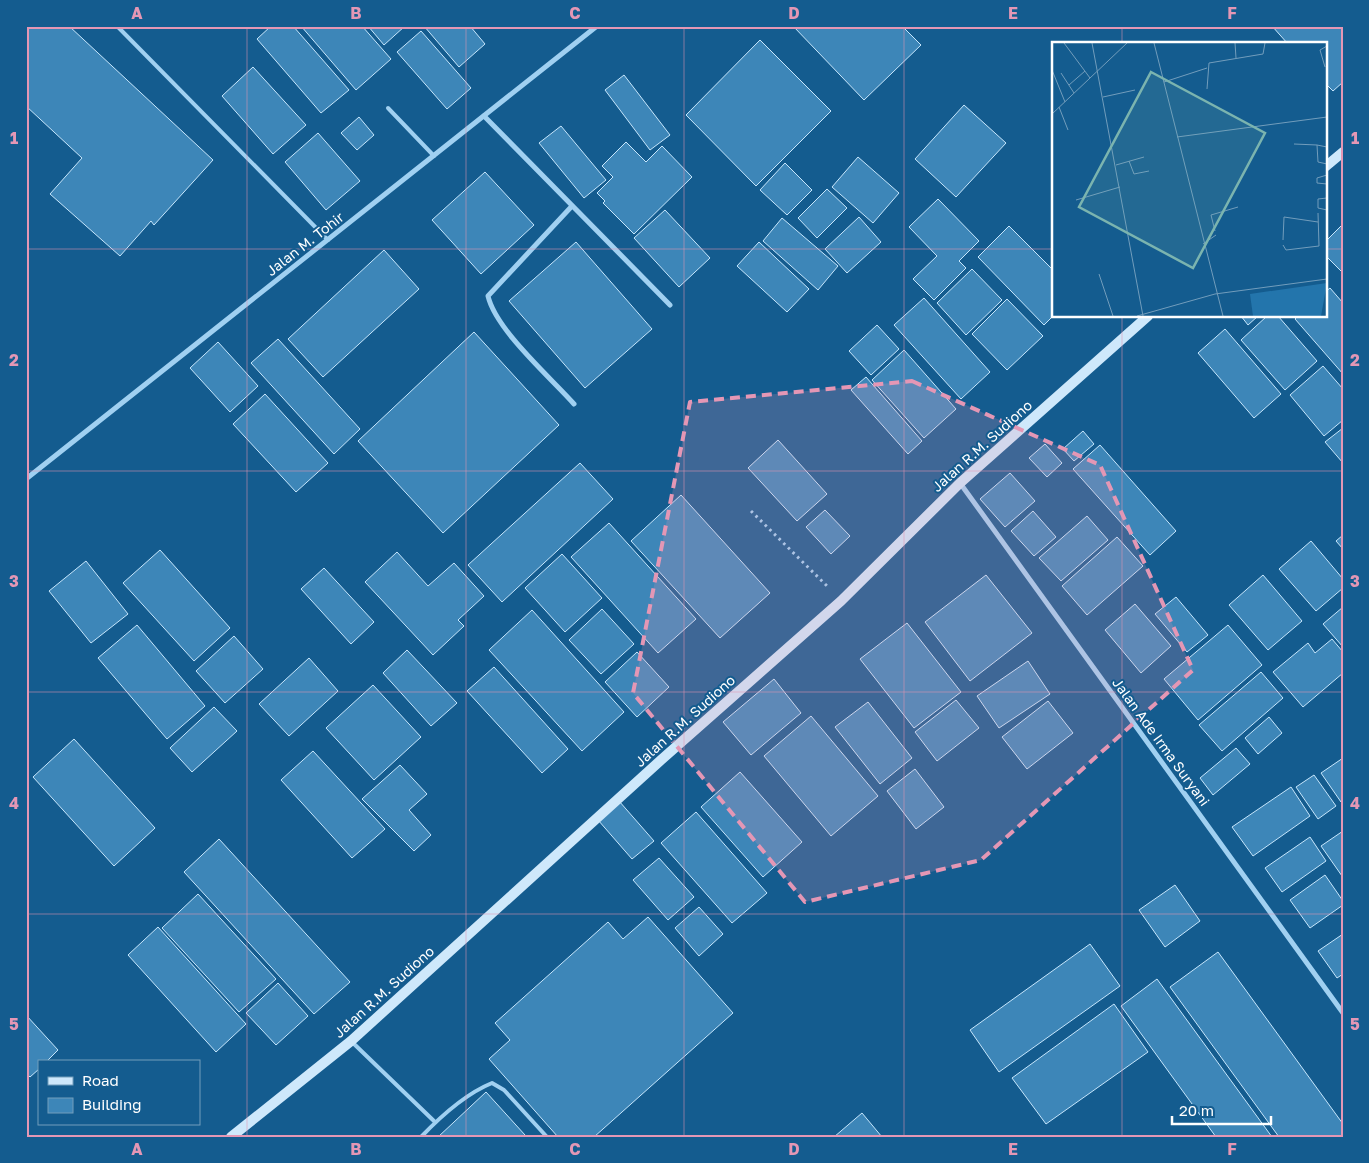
<svg xmlns="http://www.w3.org/2000/svg" width="1369" height="1163" font-family="'Golos Text',sans-serif">
  <style>
    .building { fill: #3d86b8; stroke: #c6e6fc }
    .lines { fill: none; stroke-linecap: round; stroke-linejoin: round }
    .path { stroke: #a0d0f1; stroke-width: 3; stroke-dasharray: 2.5 4; stroke-linecap: butt }
    .lane { stroke: #a0d0f1; stroke-width: 4 }
    .street { stroke: #a0d0f1; stroke-width: 5 }
    .secondary { stroke: #cee8fb; stroke-width: 10 }
    .marked { fill: #e497b5; fill-opacity: 0.2; stroke: #e497b5; stroke-width: 4; stroke-dasharray: 10 6; stroke-linejoin: round }
    .grid { fill: none; stroke: #e497b5; stroke-width: 1; stroke-opacity: 0.55 }
    .labels { text-anchor: middle; stroke-width: 4; stroke-linejoin: round; paint-order: stroke }
    .street-label { font-size: 14px; fill: #fff; stroke: #145c8f }
    .inset-road { fill: none; stroke: #729dbc; stroke-width: 1 }
    .view { fill: #7bb4af; fill-opacity: 0.15; stroke: #7bb4af; stroke-width: 2.5 }
    .inset-edge { fill: none; stroke: #fff; stroke-width: 2.5 }
    .neatline { fill: none; stroke: #e497b5; stroke-width: 2 }
    .grid-label { font-size: 16px; text-anchor: middle; font-weight: bold; fill: #e497b5 }
  </style>
  <rect width="100%" height="100%" fill="#145c8f"/>
  <g class="building">
    <polygon points="26,26 69,26 213,160 154,225 151,221 120,256 50,194 82,158 26,106"/>
    <polygon points="271,26 293,26 349,90 321,113 257,39"/>
    <polygon points="301,26 362,26 391,59 356,90"/>
    <polygon points="368,26 405,26 384,45"/>
    <polygon points="424,26 470,26 485,44 459,67"/>
    <polygon points="793,26 902,26 921,45 864,100"/>
    <polygon points="1272,26 1343,26 1343,82 1333,91 1325,83 1325,44 1288,44"/>
    <polygon points="421,31 471,88 447,109 397,52"/>
    <polygon points="760,40 831,111 756,186 686,115"/>
    <polygon points="253,67 306,125 273,154 222,96"/>
    <polygon points="624,75 670,135 650,150 605,90"/>
    <polygon points="964,105 1006,143 956,197 915,159"/>
    <polygon points="359,117 374,135 357,150 341,133"/>
    <polygon points="561,126 606,180 584,198 539,143"/>
    <polygon points="318,133 360,181 326,210 285,162"/>
    <polygon points="626,142 646,162 662,146 692,177 634,234 603,203 605,201 597,193 613,177 602,166"/>
    <polygon points="858,157 899,193 873,223 832,187"/>
    <polygon points="785,163 812,190 787,215 760,190"/>
    <polygon points="485,172 534,225 481,274 432,220"/>
    <polygon points="827,189 847,208 817,238 798,218"/>
    <polygon points="938,199 979,241 959,261 966,268 934,300 913,279 937,256 909,227"/>
    <polygon points="665,210 710,258 679,287 634,238"/>
    <polygon points="859,217 881,242 847,273 825,249"/>
    <polygon points="782,218 838,266 818,290 763,241"/>
    <polygon points="1343,224 1343,273 1325,255 1325,242"/>
    <polygon points="1009,226 1053,270 1053,316 1044,325 978,257"/>
    <polygon points="576,242 652,329 585,388 509,301"/>
    <polygon points="759,242 809,289 787,312 737,266"/>
    <polygon points="384,250 419,289 323,377 288,339"/>
    <polygon points="972,269 1002,300 966,335 937,303"/>
    <polygon points="1330,288 1343,303 1343,374 1295,319 1298,316 1325,316 1325,292"/>
    <polygon points="924,298 990,372 961,399 894,325"/>
    <polygon points="1007,299 1043,336 1007,370 972,334"/>
    <polygon points="1241,316 1258,316 1248,325"/>
    <polygon points="1267,316 1278,316 1317,361 1285,390 1241,340"/>
    <polygon points="877,325 899,349 871,375 849,351"/>
    <polygon points="1225,329 1281,394 1254,418 1198,353"/>
    <polygon points="474,332 559,425 443,533 358,441"/>
    <polygon points="278,339 360,429 334,454 251,363"/>
    <polygon points="218,342 258,386 230,412 190,368"/>
    <polygon points="904,350 956,409 924,438 872,380"/>
    <polygon points="1323,366 1343,389 1343,420 1324,436 1290,395"/>
    <polygon points="866,377 922,441 908,454 851,390"/>
    <polygon points="265,394 328,463 296,492 233,424"/>
    <polygon points="1343,428 1343,463 1325,442"/>
    <polygon points="1083,431 1094,444 1074,461 1063,449"/>
    <polygon points="778,440 827,494 797,521 748,468"/>
    <polygon points="1045,444 1062,463 1047,477 1029,458"/>
    <polygon points="1100,445 1176,531 1150,555 1073,469"/>
    <polygon points="580,463 613,499 502,602 468,565"/>
    <polygon points="1010,473 1035,501 1005,527 980,499"/>
    <polygon points="681,495 770,593 720,638 631,541"/>
    <polygon points="825,510 850,536 831,554 806,527"/>
    <polygon points="1033,511 1056,537 1034,556 1011,531"/>
    <polygon points="1087,516 1108,540 1061,581 1039,558"/>
    <polygon points="609,523 696,619 658,653 571,557"/>
    <polygon points="1343,535 1343,549 1336,541"/>
    <polygon points="1117,537 1143,566 1087,615 1062,586"/>
    <polygon points="1311,541 1343,579 1343,588 1316,611 1279,569"/>
    <polygon points="160,550 230,628 194,661 123,583"/>
    <polygon points="397,552 428,586 454,563 484,596 458,620 464,626 433,655 365,582"/>
    <polygon points="562,554 602,598 565,632 525,588"/>
    <polygon points="86,561 128,614 91,643 49,591"/>
    <polygon points="324,568 374,622 351,644 301,589"/>
    <polygon points="986,575 1032,633 970,681 925,622"/>
    <polygon points="1263,575 1302,621 1268,650 1229,605"/>
    <polygon points="1176,597 1208,635 1187,652 1155,614"/>
    <polygon points="1135,604 1171,646 1141,673 1105,630"/>
    <polygon points="1343,607 1343,647 1323,624"/>
    <polygon points="602,609 634,644 601,674 569,640"/>
    <polygon points="532,610 624,712 582,751 489,650"/>
    <polygon points="907,623 961,692 914,728 860,659"/>
    <polygon points="137,625 205,706 167,739 98,658"/>
    <polygon points="1228,625 1262,665 1198,720 1164,679"/>
    <polygon points="234,636 263,669 225,703 196,671"/>
    <polygon points="1332,639 1343,652 1343,673 1303,707 1273,672 1308,643 1315,653"/>
    <polygon points="407,650 457,703 431,726 383,673"/>
    <polygon points="637,652 669,687 637,717 605,682"/>
    <polygon points="309,658 338,691 289,736 259,704"/>
    <polygon points="1028,661 1050,694 999,728 977,696"/>
    <polygon points="494,667 568,749 542,773 467,691"/>
    <polygon points="1261,672 1283,698 1222,751 1199,725"/>
    <polygon points="774,679 801,713 751,755 723,722"/>
    <polygon points="373,685 421,737 374,780 326,728"/>
    <polygon points="956,700 979,728 937,761 915,732"/>
    <polygon points="1048,701 1073,733 1027,769 1002,737"/>
    <polygon points="868,702 912,758 880,784 835,727"/>
    <polygon points="214,707 237,731 192,772 170,748"/>
    <polygon points="811,716 878,796 831,836 764,756"/>
    <polygon points="1269,717 1282,733 1258,754 1245,738"/>
    <polygon points="74,739 155,828 114,866 33,777"/>
    <polygon points="1236,748 1250,764 1213,795 1200,778"/>
    <polygon points="313,751 385,829 352,858 281,780"/>
    <polygon points="1343,758 1343,801 1341,802 1321,773"/>
    <polygon points="400,765 427,794 409,810 431,835 414,851 362,799"/>
    <polygon points="915,769 944,807 916,829 887,791"/>
    <polygon points="740,772 802,842 763,877 701,807"/>
    <polygon points="1314,775 1336,806 1318,819 1296,787"/>
    <polygon points="1291,787 1310,816 1253,856 1232,827"/>
    <polygon points="619,801 654,841 632,859 598,820"/>
    <polygon points="696,812 767,893 732,923 661,843"/>
    <polygon points="1343,831 1343,875 1342,876 1321,846"/>
    <polygon points="1310,837 1326,861 1282,892 1265,868"/>
    <polygon points="219,839 350,982 314,1014 184,872"/>
    <polygon points="659,858 694,897 668,920 633,880"/>
    <polygon points="1325,875 1343,901 1343,905 1310,928 1290,900"/>
    <polygon points="1175,885 1200,921 1165,947 1139,910"/>
    <polygon points="198,894 276,979 239,1012 162,928"/>
    <polygon points="699,907 723,934 699,956 675,928"/>
    <polygon points="648,917 733,1013 594,1137 558,1137 489,1059 510,1040 495,1023 608,922 623,939"/>
    <polygon points="158,927 246,1024 216,1052 128,955"/>
    <polygon points="1343,934 1343,974 1337,978 1318,951"/>
    <polygon points="1090,944 1120,986 999,1072 970,1030"/>
    <polygon points="1218,952 1343,1124 1343,1137 1279,1137 1170,987"/>
    <polygon points="1157,979 1272,1137 1216,1137 1121,1006"/>
    <polygon points="278,983 308,1016 276,1045 246,1013"/>
    <polygon points="1114,1004 1148,1052 1046,1124 1012,1078"/>
    <polygon points="26,1015 58,1050 46,1062 39,1062 39,1069 30,1077 26,1073"/>
    <polygon points="486,1092 525,1135 524,1137 438,1137"/>
    <polygon points="862,1113 882,1137 834,1137"/>
  </g>
  <g class="lines">
    <polyline class="path" points="751,511 827,586"/>
    <g class="lane">
      <polyline points="117,26 328,240"/>
      <polyline points="388,108 434,156"/>
      <polyline points="352,1042 435,1122"/>
      <path d="M421,1137C441,1116 465,1094 492,1083L504,1090L547,1137"/>
    </g>
    <g class="street">
      <polyline points="484,116 670,305"/>
      <path d="M572,206L488,296C496,330 550,377 574,404"/>
      <polyline points="26,479 597,26"/>
      <polyline points="960,483 1343,1013"/>
    </g>
    <g class="secondary">
      <polyline points="1325,167 1343,152"/>
      <polyline points="231,1137 351,1041 661,760 841,601 960,483 1148,316"/>
    </g>
  </g>
  <path class="marked" d="M912,381L1100,465L1193,670L981,860L805,902L633,693L690,402Z"/>
  <path class="grid" d="M247,26V1137M466,26V1137M684,26V1137M904,26V1137M1122,26V44M26,249H1053M1325,249H1343M1122,316V1137M26,471H1343M26,692H1343M26,914H1343"/>
  <g class="labels">
    <g class="street-label">
      <text transform="translate(305 244) rotate(-38)" y="5">Jalan M. Tohir</text>
      <text transform="translate(982 446) rotate(-42)" y="5">Jalan R.M. Sudiono</text>
      <text transform="translate(685 721) rotate(-42)" y="5">Jalan R.M. Sudiono</text>
      <text transform="translate(1161 742) rotate(54)" y="5">Jalan Ade Irma Suryani</text>
      <text transform="translate(384 992) rotate(-42)" y="5">Jalan R.M. Sudiono</text>
    </g>
  </g>
  <g transform="translate(1052 42)">
    <rect width="275" height="275" fill="#145c8f"/>
    <path d="M275,241L269,274H201L198,252Z" fill="#2375ac"/>
    <path class="inset-road" d="M12,1L38,36M40,1L91,274M102,1L171,274M183,1L184,16M273,25L268,8L275,4M0,28L13,60M9,31L22,51M112,40L155,26M17,43L33,29M155,47L157,21L211,12L213,1M51,55L83,48M7,65L16,88M0,72L75,1M125,95L275,75M242,102L265,103M275,105L265,103L266,120L275,122M77,119L82,132L97,129M64,123L92,115M275,133L265,136V141L275,142M275,156L266,157V166L275,168M24,158L68,145M163,189L159,173L186,165M231,198L232,175L266,180M151,202L164,193M231,203L234,208L267,204L266,171M47,232L61,274M85,274L163,252L275,237"/>
    <path class="view" d="M99,30L213,91L141,226L27,165Z"/>
    <rect width="275" height="275" class="inset-edge"/>
  </g>
  <rect width="1369" height="1163" fill="none" stroke="#145c8f" stroke-width="55"/>
  <rect x="38" y="1060" width="162" height="65" fill="#145c8f" stroke="#729dbc"/>
  <rect x="48" y="1077" width="25" height="8" fill="#cee8fb" stroke="#729dbc"/>
  <text x="82" y="1086" font-size="15" fill="#ffffff">Road</text>
  <rect x="48" y="1098" width="25" height="15" fill="#3d86b8" stroke="#729dbc"/>
  <text x="82" y="1110" font-size="15" fill="#ffffff">Building</text>
  <path d="M1172 1116v8h99v-8" fill="none" stroke="#ffffff" stroke-width="2.5"/>
  <text x="1179" y="1116" font-size="15" fill="#ffffff" stroke="#145c8f" stroke-width="4" paint-order="stroke">20 m</text>
  <rect x="28" y="28" width="1314" height="1108" class="neatline"/>
  <g class="grid-label">
    <text x="137" y="19">A</text>
    <text x="356" y="19">B</text>
    <text x="575" y="19">C</text>
    <text x="794" y="19">D</text>
    <text x="1013" y="19">E</text>
    <text x="1232" y="19">F</text>
    <text x="14" y="144">1</text>
    <text x="1355" y="144">1</text>
    <text x="14" y="366">2</text>
    <text x="1355" y="366">2</text>
    <text x="14" y="587">3</text>
    <text x="1355" y="587">3</text>
    <text x="14" y="809">4</text>
    <text x="1355" y="809">4</text>
    <text x="14" y="1030">5</text>
    <text x="1355" y="1030">5</text>
    <text x="137" y="1155">A</text>
    <text x="356" y="1155">B</text>
    <text x="575" y="1155">C</text>
    <text x="794" y="1155">D</text>
    <text x="1013" y="1155">E</text>
    <text x="1232" y="1155">F</text>
  </g>
</svg>
